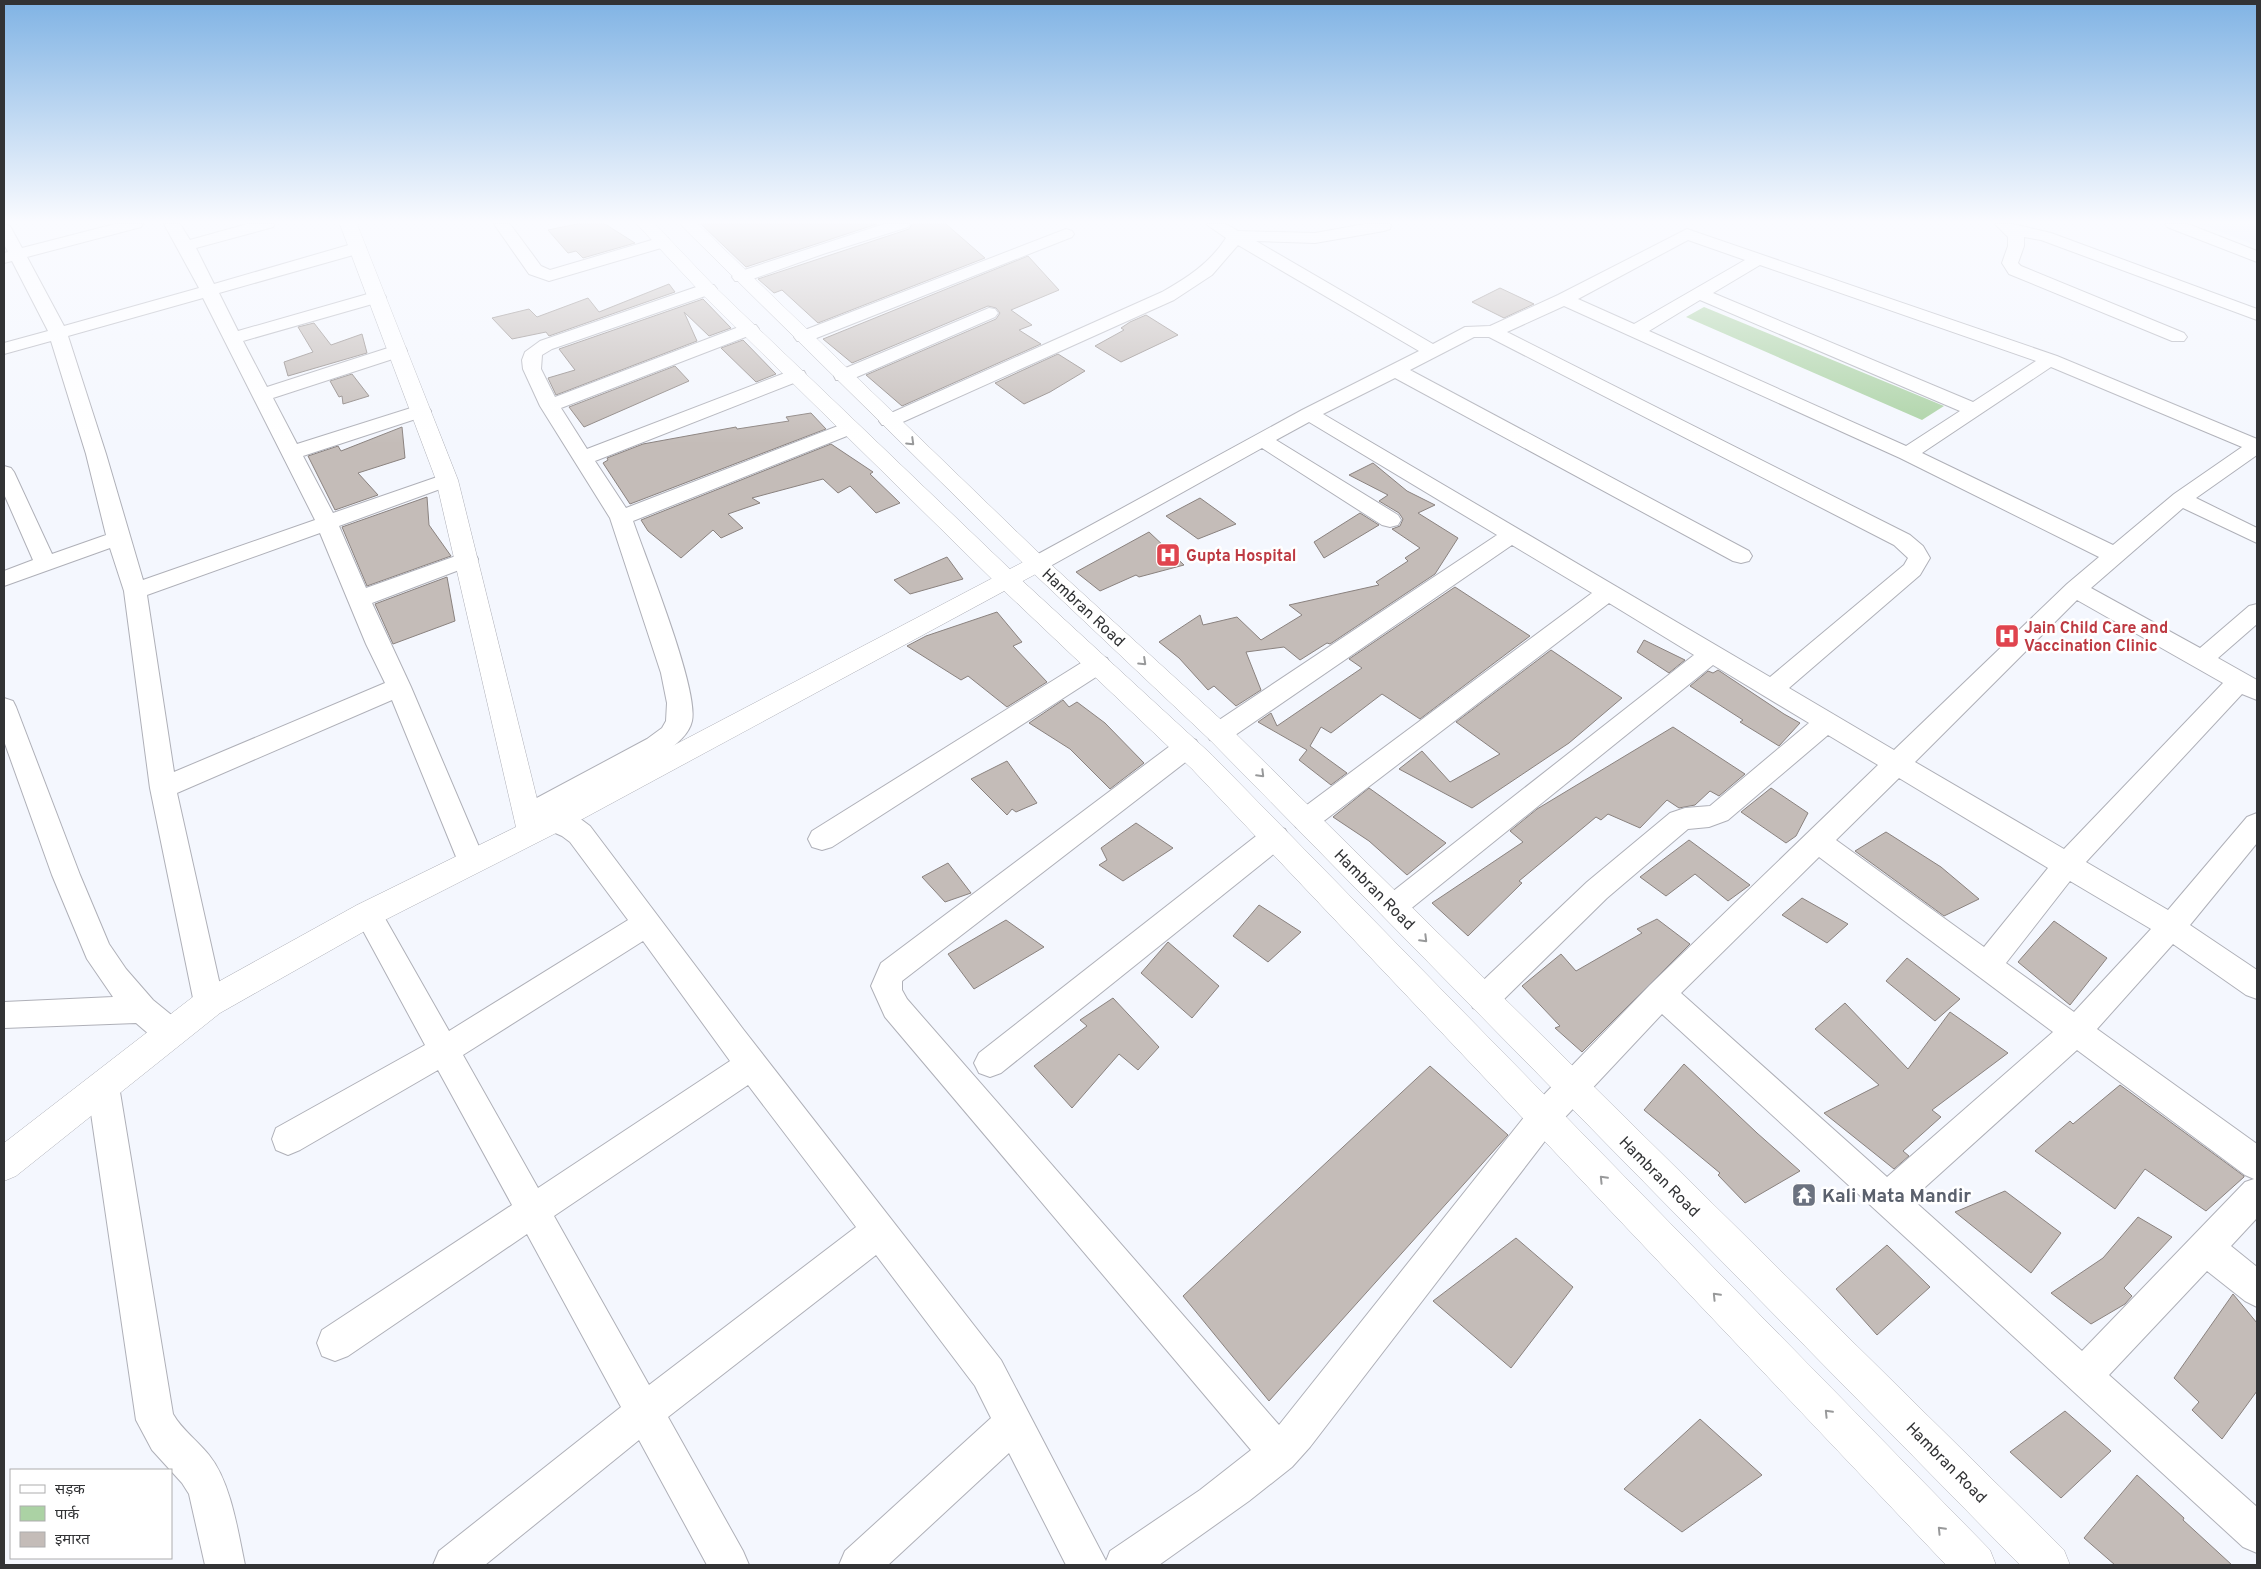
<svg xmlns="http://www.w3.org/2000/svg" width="2261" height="1569" font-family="Overpass,'Noto Sans Devanagari',sans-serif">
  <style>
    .built { fill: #e7ebfa }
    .green { fill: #abd2a4 }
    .building { fill: #c4bcb8; stroke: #8a827f }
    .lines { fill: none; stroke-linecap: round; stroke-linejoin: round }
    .minor-casing { stroke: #afb0b8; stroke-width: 2 }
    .tertiary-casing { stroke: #afb0b8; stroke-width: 1 }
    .secondary-casing { stroke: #afb0b8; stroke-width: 1 }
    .minor { fill: #fff; fill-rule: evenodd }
    .tertiary { fill: #fff; fill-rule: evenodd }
    .secondary { fill: #fff; fill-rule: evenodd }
    .oneway { stroke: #98999a }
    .labels { text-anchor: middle; stroke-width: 5; stroke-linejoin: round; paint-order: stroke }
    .health-label { font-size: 16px; font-weight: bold; fill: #be3a42; stroke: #fff; text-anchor: start }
    .street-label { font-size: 16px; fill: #323335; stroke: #fff }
    .near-worship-label { font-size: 19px; font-weight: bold; fill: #5b616d; stroke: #fff; text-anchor: start }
  </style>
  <rect width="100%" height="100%" fill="#f4f7fe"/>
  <polygon class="built" points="2200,224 2257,224 2257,246"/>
  <polygon class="green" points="1704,307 1944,406 1922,420 1686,317"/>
  <g class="building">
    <polygon points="577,224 605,224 635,243 583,258 576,251 568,253 548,230"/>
    <polygon points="701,224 877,224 746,267"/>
    <polygon points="912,224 946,224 985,258 818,323 782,290 774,293 758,279 909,229"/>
    <polygon points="1028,256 1059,290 1011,310 1032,325 1019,330 1041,344 902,406 866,375 996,319 1000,313 996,308 988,306 852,363 823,339"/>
    <polygon points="669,284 675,292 549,336 546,332 512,339 492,318 529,309 537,317 588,298 599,312"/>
    <polygon points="1500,288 1534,304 1504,318 1472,302"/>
    <polygon points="703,299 731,328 709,336 684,312 697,341 556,395 548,378 575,370 559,349"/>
    <polygon points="1146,315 1178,335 1121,362 1095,346 1124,330 1121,328 1130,322"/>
    <polygon points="314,323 331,345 362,334 367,353 288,376 284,362 313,352 298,327"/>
    <polygon points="743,340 776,374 756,382 721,348"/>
    <polygon points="1058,354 1085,371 1050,392 1024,404 995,383"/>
    <polygon points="675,366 689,381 584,427 569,407"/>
    <polygon points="352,374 369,396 343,404 342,396 339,397 330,381"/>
    <polygon points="811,413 826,429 630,504 603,463 608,460 607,458 643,444 736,427 737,429 789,421 786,417"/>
    <polygon points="402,427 405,458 358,473 378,495 335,510 308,456 338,446 341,451"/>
    <polygon points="831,444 873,472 870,474 900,503 876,513 850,486 838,493 823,479 752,498 760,503 728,514 743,528 721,538 713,530 681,558 648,531 641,520"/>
    <polygon points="1373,463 1407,491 1435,505 1418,513 1458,538 1435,574 1330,644 1327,643 1300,660 1284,647 1246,652 1261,690 1236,706 1214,686 1208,690 1179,658 1159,642 1200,615 1203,625 1237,617 1261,640 1302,615 1289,605 1379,585 1376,582 1408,561 1405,558 1420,548 1392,529 1400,526 1403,519 1399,513 1379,501 1388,495 1349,475"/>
    <polygon points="427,497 429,525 451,556 367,586 342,527"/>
    <polygon points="1200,498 1236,524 1198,539 1166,516"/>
    <polygon points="1360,513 1379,525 1324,558 1314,542"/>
    <polygon points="1149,532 1184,565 1139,577 1136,575 1100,591 1076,572"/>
    <polygon points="947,557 963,579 910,594 894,580"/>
    <polygon points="447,577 455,621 393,644 375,604"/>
    <polygon points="1455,587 1530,636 1420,719 1382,694 1331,733 1321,727 1310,746 1347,773 1331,785 1299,760 1307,750 1258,722 1271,713 1277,726 1362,668 1349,659"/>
    <polygon points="997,612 1022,642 1013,646 1047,682 1007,707 968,676 961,680 907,646 926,636"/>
    <polygon points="1644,640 1685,660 1669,673 1637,652"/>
    <polygon points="1551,650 1622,698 1569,743 1472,808 1399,769 1422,751 1450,782 1500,754 1456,722"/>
    <polygon points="1718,670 1784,714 1800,723 1779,746 1740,722 1743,720 1690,686 1708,671 1713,673"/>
    <polygon points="1063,700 1069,707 1077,702 1105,723 1144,763 1110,789 1070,749 1029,723"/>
    <polygon points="1673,727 1745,774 1719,796 1710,791 1695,805 1679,808 1667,800 1640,828 1608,814 1601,820 1596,817 1519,881 1522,883 1468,936 1432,903 1523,842 1510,831 1537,809"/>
    <polygon points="1007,761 1037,803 1016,812 1012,809 1007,815 971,779"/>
    <polygon points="1369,788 1446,843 1407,875 1369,841 1333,817"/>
    <polygon points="1771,788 1808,813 1796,836 1786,843 1741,812"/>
    <polygon points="1136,823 1173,848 1123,881 1099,865 1107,860 1101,848"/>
    <polygon points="1886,832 1941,867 1979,899 1944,916 1855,851"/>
    <polygon points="1689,840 1750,885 1728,901 1695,874 1666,896 1640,877"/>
    <polygon points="948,863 971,893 945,902 922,877"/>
    <polygon points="1802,898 1848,924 1827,943 1782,915"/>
    <polygon points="1259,905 1301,932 1268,962 1233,936"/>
    <polygon points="1657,919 1690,944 1582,1052 1555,1028 1560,1026 1522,986 1561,954 1576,971 1642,933 1637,929"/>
    <polygon points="1006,920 1044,947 974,989 948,954"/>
    <polygon points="2054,921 2107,958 2070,1005 2018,962"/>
    <polygon points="1168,942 1219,986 1192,1018 1141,973"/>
    <polygon points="1907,958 1960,999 1935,1021 1886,981"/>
    <polygon points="1113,998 1159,1047 1138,1070 1119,1054 1072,1108 1034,1066 1087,1026 1080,1020"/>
    <polygon points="1845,1003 1908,1069 1950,1012 2008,1053 1932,1110 1941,1117 1903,1151 1909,1156 1894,1169 1824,1113 1879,1085 1815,1029"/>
    <polygon points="1684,1064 1757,1133 1800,1171 1745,1203 1718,1175 1720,1173 1644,1110"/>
    <polygon points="1430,1066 1508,1135 1269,1401 1183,1296"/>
    <polygon points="2120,1085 2244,1176 2244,1177 2206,1211 2145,1169 2115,1209 2035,1151 2070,1121 2073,1124"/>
    <polygon points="2005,1191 2061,1233 2031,1273 1955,1212"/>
    <polygon points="2138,1217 2172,1237 2124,1288 2132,1296 2125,1304 2091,1324 2051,1293 2103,1258"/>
    <polygon points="1516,1238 1573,1287 1511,1368 1433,1301"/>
    <polygon points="1887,1245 1930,1287 1877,1335 1836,1289"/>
    <polygon points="2233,1294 2257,1323 2257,1391 2222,1439 2192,1410 2199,1402 2174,1378"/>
    <polygon points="2065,1411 2111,1451 2061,1498 2010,1452"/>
    <polygon points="1700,1419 1762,1475 1682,1532 1624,1489"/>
    <polygon points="2137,1475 2184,1518 2183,1520 2232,1565 2115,1565 2084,1538"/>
  </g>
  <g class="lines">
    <defs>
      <g id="minor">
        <path d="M4,224L10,226L22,248L115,224H143L141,227L27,257L64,326L199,288L164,224H180L190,240L247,224H275L273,227L196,248L214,284L352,244H364L366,248L364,252L219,293L238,331L371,293H383L386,297L383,301L243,341L267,387L391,347H405L407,351L405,355L273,398L297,444L414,407H428L431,411L428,415L303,456L333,513L440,476L447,474L454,476L457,480L454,484L339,526L366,588L467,552L475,554L478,559L475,564L372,603L411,687L485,861L481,869L471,872L461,869L392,700L177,793L224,1003L220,1012L209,1016L198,1012L194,1003L150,788L124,591L110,548L4,586V571L33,560L4,494V466L11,468L14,472L52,554L106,535L86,454L51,341L4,354V343L48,331L12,261L4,263V253L8,252L4,244ZM203,298L315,520L143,580L106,454L68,336ZM320,533L366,644L385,683L174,772L147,595Z"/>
        <polygon points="494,224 510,224 541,266 550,270 662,237 668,238 670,242 668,246 549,281 529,274"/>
        <polygon points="884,224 910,224 908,227 823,254 747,281 735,281 732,277 735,273"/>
        <path d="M1206,224H1226L1238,231L1315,233L1365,224H1391L1390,229L1384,231L1315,243L1256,241L1433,344L1465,327L1490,326L1558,295L1687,229L2057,356L2257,439V455L2196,498L2257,528V543L2183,508L2091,588L2200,648L2249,606L2257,604V624L2218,658L2257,680V700L2242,694L2086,862L2168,910L2247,817L2257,813V843L2190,925L2257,970V999L2246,995L2173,944L2097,1029L2257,1144V1218L2231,1246L2257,1267V1307L2245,1301L2207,1271L2109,1375L2257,1507V1553L2243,1547L1662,1014L1555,1128L1310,1447L1292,1467L1249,1501L1159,1565H1066L1009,1453L888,1565H839L845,1551L991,1418L975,1386L876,1255L668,1417L743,1551L749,1565H707L639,1440L485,1565H433L439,1551L621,1407L527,1234L348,1356L335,1361L322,1356L317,1343L322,1330L512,1205L438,1070L300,1150L288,1155L276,1150L272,1139L276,1128L425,1045L354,914L358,906L368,902L378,906L449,1031L628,920L570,842L562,836L544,828L541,820L527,825L518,822L514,815L518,808L647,739L662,728L666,721L667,703L661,673L610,518L540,406L523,369L522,360L525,352L540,341L702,285H714L717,289L714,293L552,349L542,355L541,369L555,397L744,325H756L759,329L756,333L561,408L587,449L790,371H804L806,375L804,379L595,461L626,508L843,424H857L860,428L857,432L633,521C646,559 699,689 692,721C689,735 675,745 665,753L557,811L582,820L590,826L743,1029L1001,1360L1106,1561L1110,1551L1200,1490L1251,1450L885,1017L871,986L881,963L1178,740L1187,737L1196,740L1200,747L1196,754L902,981V990L907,999L1279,1425L1533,1106L1650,985L1878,765L1828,735L1728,820L1709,827L1688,829L1607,898L1495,1008L1484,1012L1473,1008L1469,999L1473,990L1587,882L1670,813L1685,808L1710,806L1809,723L1713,665L1403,915L1393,919L1383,915L1379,907L1383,899L1694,655L1609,603L1316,827L1306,831L1296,827L1293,820L1296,813L1592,593L1512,545L1228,740L1219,742L1210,740L1206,733L1210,726L1497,535L1309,422L1276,440L1398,515L1401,520L1398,525L1390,527L1382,525L1262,448L1045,569L1037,571L1029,569L1026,564L1029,559L1302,410L1419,351L1238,245L1212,275L1174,300L896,425H882L879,421L882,417L1162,292C1187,278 1210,263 1226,238ZM1688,240L1745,260L1634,324L1578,299ZM1760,265L2036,361L1973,402L1713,293ZM1700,300L1960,411L1906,446L1649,331ZM1564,306L1900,458L2099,557L2067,584L1894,750L1789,688L1920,575L1930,558L1923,546L1910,535L1507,332ZM1474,337H1489L1894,545L1908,558L1904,565L1770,677L1323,414L1395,378L1733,561L1741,563L1749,561L1752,556L1749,551L1410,370ZM2051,367L2242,447L2174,494L2113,545L1922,453ZM2077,600L2223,683L2064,849L1915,762ZM1899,778L2048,868L1984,947L1836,840ZM1819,857L2053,1032L1887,1177L1681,993ZM2070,881L2151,929L2074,1012L2006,963ZM643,941L730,1061L538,1188L463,1055ZM2077,1050L2245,1175L2254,1179L2245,1182L2082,1351L1912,1199ZM748,1085L856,1227L649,1385L554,1216Z"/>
        <polygon points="1995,224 2013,224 2051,233 2257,309 2257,320 2041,240 2024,237 2024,246 2018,263 2021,266 2184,333 2187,337 2184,341 2172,341 2009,274 2002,263 2008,246 2008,237"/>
        <polygon points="2165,224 2188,224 2257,251 2257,262 2167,227"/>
        <polygon points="1066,229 1072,231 1074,234 1072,237 809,341 797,341 794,337 797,333"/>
        <polygon points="989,308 995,309 998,313 995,317 850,380 836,380 834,376 836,372"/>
        <polygon points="1098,656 1107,658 1110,664 1107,670 832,847 822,850 812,847 808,839 812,831 1089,658"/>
        <polygon points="4,698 13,701 16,707 80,875 109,944 126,969 153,1000 180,1022 184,1032 180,1042 169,1046 158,1042 136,1023 4,1028 4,1002 113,997 87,959 52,875 4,741"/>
        <polygon points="1275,826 1285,829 1289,837 1285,845 1001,1073 990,1077 979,1073 974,1063 979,1053 1265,829"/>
        <path d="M103,1071L114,1076L119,1086L173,1414C182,1430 198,1441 209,1455C231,1482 238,1532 245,1565H205L189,1494L182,1483L152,1450L136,1420L87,1086L92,1076Z"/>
      </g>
      <polygon id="tertiary" points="340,224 357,224 458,480 541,815 1029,559 1037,556 1045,559 1049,564 1045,569 564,829 379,923 220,1013 16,1176 4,1181 4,1143 198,993 357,905 516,827 436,480"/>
      <g id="secondary">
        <polygon points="637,224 655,224 716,288 1015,574 1212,755 1990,1550 1996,1565 1946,1565 1192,769 999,586 704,296"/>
        <polygon points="680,224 698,224 1045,559 1228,726 2064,1550 2070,1565 2020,1565 1210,740 1029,569"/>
      </g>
    </defs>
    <use href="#minor" class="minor-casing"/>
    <use href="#tertiary" class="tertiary-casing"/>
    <use href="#secondary" class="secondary-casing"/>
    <use href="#minor" class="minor"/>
    <use href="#tertiary" class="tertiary"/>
    <use href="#secondary" class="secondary"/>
  </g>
  <defs><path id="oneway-chevron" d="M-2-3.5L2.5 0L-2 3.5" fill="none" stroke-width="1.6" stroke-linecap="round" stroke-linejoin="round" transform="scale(1.25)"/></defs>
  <g class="oneway">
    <use href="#oneway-chevron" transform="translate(911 442) rotate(44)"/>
    <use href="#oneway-chevron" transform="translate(1143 662) rotate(43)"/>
    <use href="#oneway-chevron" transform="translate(1261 774) rotate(45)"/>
    <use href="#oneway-chevron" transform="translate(1424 939) rotate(45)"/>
    <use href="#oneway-chevron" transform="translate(1603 1179) rotate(-134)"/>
    <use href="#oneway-chevron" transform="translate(1716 1296) rotate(-134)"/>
    <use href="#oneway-chevron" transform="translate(1828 1413) rotate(-134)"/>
    <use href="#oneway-chevron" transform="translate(1941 1530) rotate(-134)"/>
  </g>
  <linearGradient id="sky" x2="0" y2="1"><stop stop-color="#80b3e4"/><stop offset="0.5" stop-color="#fafbff"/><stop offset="1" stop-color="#fafbff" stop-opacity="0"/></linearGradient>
  <rect width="2261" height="444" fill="url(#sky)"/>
  <defs>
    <symbol id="hospital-square" viewBox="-11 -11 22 22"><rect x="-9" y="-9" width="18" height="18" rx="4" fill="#e0444e" stroke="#fff"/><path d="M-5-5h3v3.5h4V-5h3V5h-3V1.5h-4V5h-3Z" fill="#fff"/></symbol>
    <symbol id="temple-square" viewBox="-11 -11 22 22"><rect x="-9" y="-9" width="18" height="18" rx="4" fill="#6b7280" stroke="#fff"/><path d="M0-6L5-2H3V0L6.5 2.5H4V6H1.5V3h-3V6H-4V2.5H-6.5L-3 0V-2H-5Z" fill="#fff"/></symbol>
  </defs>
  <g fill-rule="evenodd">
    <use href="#hospital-square" x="1154" y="541" width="28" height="28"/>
    <use href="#hospital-square" x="1993" y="622" width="28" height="28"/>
    <use href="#temple-square" x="1790" y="1181" width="28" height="28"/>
  </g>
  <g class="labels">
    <g class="health-label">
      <text x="1186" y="561">Gupta Hospital</text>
      <text x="2024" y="633">Jain Child Care and<tspan x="2024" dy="18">Vaccination Clinic</tspan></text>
    </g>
    <g class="street-label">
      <text transform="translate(1084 607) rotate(43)" y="6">Hambran Road</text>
      <text transform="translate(1375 889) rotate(45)" y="6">Hambran Road</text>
      <text transform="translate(1660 1176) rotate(45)" y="6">Hambran Road</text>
      <text transform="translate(1947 1462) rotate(45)" y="6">Hambran Road</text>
    </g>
    <g class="near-worship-label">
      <text x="1822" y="1202">Kali Mata Mandir</text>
    </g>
  </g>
  <rect width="2261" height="1569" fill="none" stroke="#323335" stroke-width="10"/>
  <rect x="10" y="1469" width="162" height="90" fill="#ffffff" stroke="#adadae"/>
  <rect x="20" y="1485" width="25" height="8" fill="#ffffff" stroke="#adadae"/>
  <text x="55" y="1494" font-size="15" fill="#323335">सड़क</text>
  <rect x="20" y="1506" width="25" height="15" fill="#abd2a4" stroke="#adadae"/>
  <text x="55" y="1519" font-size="15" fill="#323335">पार्क</text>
  <rect x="20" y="1532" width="25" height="15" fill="#c4bcb8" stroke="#adadae"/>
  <text x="55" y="1544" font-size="15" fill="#323335">इमारत</text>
</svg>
